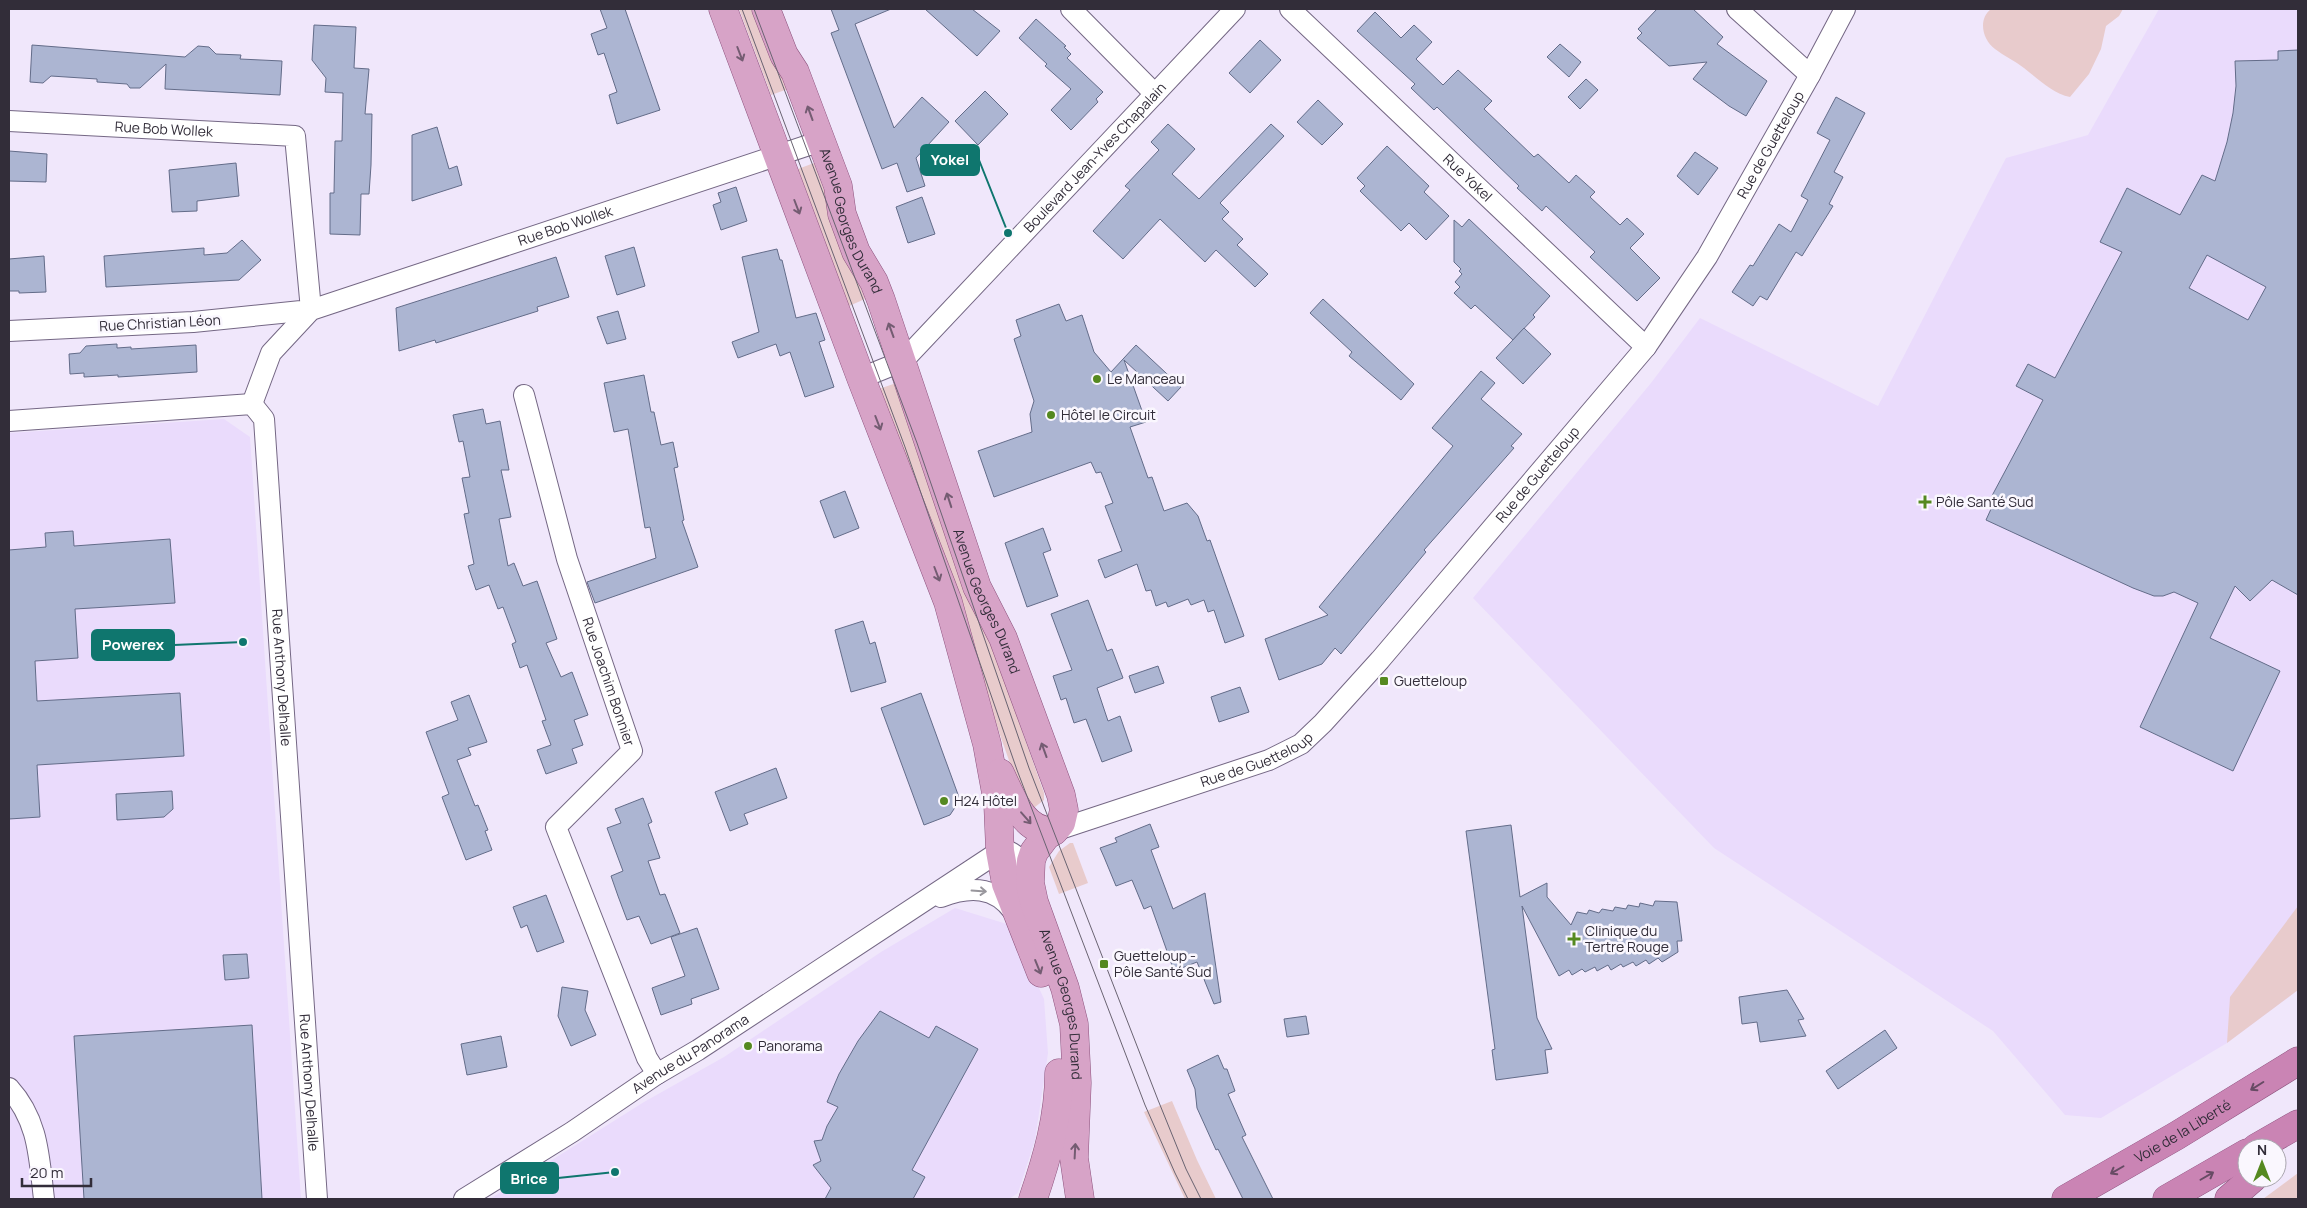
<svg xmlns="http://www.w3.org/2000/svg" width="2307" height="1208" font-family="Manrope,sans-serif">
  <style>
    .built { fill: #eadbfc }
    .green { fill: #e8cbcc }
    .building { fill: #acb5d2; stroke: #636c89; fill-rule: evenodd }
    .lines { fill: none; stroke-linecap: round; stroke-linejoin: round }
    .minor-casing { stroke: #746784; stroke-width: 22 }
    .primary-casing { stroke: #8c527d; stroke-width: 29 }
    .trunk-casing { stroke: #8c527d; stroke-width: 29 }
    .minor { stroke: #fff; stroke-width: 20 }
    .primary { stroke: #d7a3c7; stroke-width: 28 }
    .trunk { stroke: #ca84b4; stroke-width: 28 }
    .tram { stroke: #696371; stroke-width: 1 }
    .oneway { stroke: #745c72 }
    .oneway2 { stroke: #98969c }
    .oneway3 { stroke: #674b64 }
    .poi-dot { fill: #558920; stroke: #faf7fe; stroke-width: 2 }
    .labels { text-anchor: middle; stroke-width: 5; stroke-linejoin: round; paint-order: stroke }
    .street-label { font-size: 14px; fill: #322d39; stroke: #faf7fe }
    .poi-label { font-size: 14px; fill: #322d39; stroke: #faf7fe; text-anchor: start }
    .leader { fill: none; stroke: #0f766e; stroke-width: 2 }
    .callout-dot { fill: #0f766e; stroke: #faf7fe; stroke-width: 2 }
    .callout { fill: #0f766e; stroke: #0f766e; stroke-width: 2 }
    .callout-label { font-size: 15px; text-anchor: middle; font-weight: bold; fill: #fff }
  </style>
  <rect width="100%" height="100%" fill="#f0e7fb"/>
  <g class="built">
    <polygon points="2159,9 2298,9 2298,990 2227,1043 2101,1118 2065,1115 1993,1031 1714,848 1473,598 1651,383 1700,318 1878,406 2006,158 2088,135"/>
    <polygon points="224,419 250,437 301,1199 9,1199 9,433"/>
    <polygon points="955,908 1010,925 1044,999 1048,1053 1035,1140 1018,1193 1009,1199 490,1199 644,1102 724,1057 881,952"/>
  </g>
  <g class="green">
    <polygon points="739,9 758,9 788,89 771,95"/>
    <path d="M1991,9H2123L2119,16L2106,26L2101,49L2089,74L2070,97C2053,94 2037,78 2024,68C2015,61 2004,56 1995,49C1982,39 1978,19 1991,9Z"/>
    <polygon points="814,163 865,299 849,306 798,169"/>
    <polygon points="899,382 1044,793 1044,800 1035,807 1028,807 1019,789 879,389"/>
    <polygon points="1070,843 1073,843 1088,883 1059,894 1049,867 1059,851"/>
    <polygon points="2298,906 2298,990 2227,1043 2230,997"/>
    <polygon points="1172,1101 1197,1160 1216,1199 1185,1199 1144,1112"/>
    <polygon points="2298,1173 2298,1199 2263,1199"/>
  </g>
  <g class="building">
    <polygon points="600,9 625,9 660,110 617,124 609,95 617,92 604,53 598,55 591,34 607,28"/>
    <polygon points="831,9 891,9 855,24 894,128 922,97 949,122 916,158 925,186 907,192 897,163 882,169 831,33 839,30"/>
    <polygon points="925,9 972,9 1000,31 977,56"/>
    <polygon points="1657,9 1693,9 1723,37 1717,44 1767,81 1746,116 1729,106 1693,79 1707,62 1669,66 1637,38 1642,33 1638,29"/>
    <polygon points="1375,12 1401,38 1414,25 1432,42 1416,59 1443,85 1458,70 1492,101 1484,109 1534,157 1538,154 1569,183 1576,175 1595,192 1590,197 1620,225 1627,218 1644,234 1630,248 1660,278 1637,301 1590,257 1595,252 1546,206 1542,211 1517,188 1519,186 1437,107 1434,110 1411,88 1415,84 1357,31"/>
    <polygon points="1036,19 1066,46 1064,47 1071,54 1067,58 1103,92 1096,99 1098,102 1071,130 1051,110 1071,89 1045,66 1047,64 1019,38"/>
    <polygon points="314,25 356,27 354,68 369,69 365,114 372,114 371,165 369,194 361,194 360,235 330,234 330,193 334,193 335,141 342,141 343,93 325,92 326,78 312,60"/>
    <polygon points="1260,40 1281,60 1250,93 1229,73"/>
    <polygon points="1560,44 1581,62 1569,77 1547,57"/>
    <polygon points="32,45 185,57 198,46 209,47 216,54 241,55 240,59 282,61 280,95 165,89 166,64 140,88 130,88 127,84 97,82 97,79 51,76 43,83 30,82"/>
    <path d="M2298,50V595L2272,580L2250,601L2235,586L2210,638L2280,671L2233,771L2140,727L2198,603L2174,592L2163,596H2154L2133,588L1986,520L1991,509L1986,507L2043,400L2016,386L2028,364L2055,378L2122,252L2100,242L2127,188L2180,215L2202,175L2215,181L2227,142L2233,113L2236,86L2235,61L2278,60V51ZM2207,255L2266,287L2248,320L2189,288Z"/>
    <polygon points="1586,79 1598,90 1580,109 1568,97"/>
    <polygon points="985,91 1008,114 978,145 955,121"/>
    <polygon points="1836,97 1865,113 1834,172 1843,177 1829,204 1833,206 1802,256 1796,252 1767,300 1760,296 1753,306 1732,292 1750,265 1753,266 1779,224 1791,232 1808,200 1801,196 1830,140 1817,133"/>
    <polygon points="1318,100 1343,124 1322,145 1297,122"/>
    <polygon points="1168,124 1195,149 1172,174 1199,199 1271,124 1284,136 1220,203 1229,212 1222,219 1243,239 1237,245 1268,274 1255,287 1216,250 1205,262 1160,219 1123,259 1093,231 1130,190 1125,186 1159,150 1151,142"/>
    <polygon points="437,127 449,169 457,166 462,185 412,201 412,135"/>
    <polygon points="1387,146 1429,186 1424,192 1449,216 1426,240 1409,223 1401,231 1360,191 1365,186 1357,178"/>
    <polygon points="9,151 47,154 46,182 9,181"/>
    <polygon points="1695,152 1718,168 1698,195 1677,176"/>
    <polygon points="236,163 239,196 197,201 197,211 172,212 169,170"/>
    <polygon points="736,187 747,221 721,230 713,205 721,202 718,193"/>
    <polygon points="922,197 935,234 908,243 896,207"/>
    <polygon points="1469,219 1550,296 1533,315 1535,317 1513,340 1475,305 1471,309 1454,293 1460,287 1455,282 1462,274 1459,271 1461,269 1454,262 1454,220 1462,227"/>
    <polygon points="242,240 261,260 239,280 106,287 104,256 204,248 204,255 227,253"/>
    <polygon points="634,247 645,286 617,295 605,256"/>
    <polygon points="777,249 780,260 782,260 796,318 816,313 825,340 819,342 834,387 805,397 790,352 780,356 776,344 738,358 732,342 759,332 742,257"/>
    <polygon points="44,256 46,292 19,293 19,291 9,291 9,259"/>
    <polygon points="556,257 569,297 537,307 538,311 436,343 435,340 399,351 396,308"/>
    <polygon points="1323,299 1414,384 1401,400 1349,356 1352,352 1310,313"/>
    <polygon points="1059,304 1066,321 1082,315 1094,352 1111,372 1136,345 1181,387 1168,401 1124,360 1146,422 1130,427 1148,478 1152,477 1164,511 1187,503 1198,516 1207,541 1210,540 1244,636 1225,643 1214,610 1208,612 1204,600 1191,605 1188,599 1168,607 1166,602 1156,606 1151,590 1146,591 1137,564 1105,578 1098,560 1122,551 1105,506 1113,503 1101,472 1096,473 1091,462 994,497 978,451 1032,432 1030,414 1034,401 1014,339 1021,336 1016,320"/>
    <polygon points="618,311 626,339 607,344 597,317"/>
    <polygon points="1524,328 1551,354 1523,384 1496,358"/>
    <polygon points="117,344 117,348 131,347 131,349 196,345 197,372 118,377 118,375 84,377 84,373 70,374 69,354 80,353 86,346"/>
    <polygon points="1481,371 1495,383 1481,399 1522,434 1511,446 1514,448 1424,550 1426,552 1341,654 1335,648 1322,664 1279,680 1265,639 1328,615 1319,607 1453,446 1432,428"/>
    <polygon points="644,375 651,412 654,412 661,445 673,442 678,467 674,468 684,520 682,521 698,567 595,603 587,582 656,558 650,527 645,528 628,429 614,432 604,383"/>
    <polygon points="483,409 486,424 500,421 509,470 501,470 511,517 499,519 508,566 514,563 523,586 537,581 557,639 546,643 561,677 572,672 588,715 574,720 583,745 572,749 577,763 546,774 537,750 551,745 542,721 546,720 527,665 520,668 512,644 516,642 503,607 498,609 489,585 476,590 468,566 474,564 464,514 469,513 462,478 470,477 463,441 459,442 453,415"/>
    <polygon points="845,491 859,528 834,538 820,501"/>
    <polygon points="1043,528 1051,550 1043,553 1058,596 1027,607 1005,543"/>
    <polygon points="73,531 74,546 170,539 175,603 75,609 78,658 35,661 37,701 180,693 184,756 37,765 40,817 9,819 9,550 46,547 45,533"/>
    <polygon points="1088,600 1107,651 1112,649 1123,678 1097,688 1108,721 1120,716 1132,751 1102,762 1086,719 1074,723 1066,698 1061,700 1053,676 1072,670 1051,614"/>
    <polygon points="863,621 870,644 875,642 886,682 851,692 835,630"/>
    <polygon points="1158,666 1164,683 1135,693 1129,676"/>
    <polygon points="1240,687 1249,712 1219,722 1211,697"/>
    <polygon points="921,693 960,800 950,815 924,825 881,708"/>
    <polygon points="469,695 487,742 468,748 471,755 457,760 475,806 478,805 488,830 485,831 492,850 466,860 442,797 449,794 426,732 458,720 451,702"/>
    <polygon points="776,768 787,798 744,814 748,824 730,831 715,792"/>
    <polygon points="172,791 173,809 164,817 117,820 116,794"/>
    <polygon points="643,798 652,822 648,824 660,858 648,861 660,895 665,894 680,933 651,944 639,916 627,920 618,896 611,876 623,871 607,828 621,823 615,809"/>
    <polygon points="1150,824 1159,847 1151,850 1173,909 1205,893 1221,1002 1214,1004 1197,962 1174,971 1151,906 1144,909 1132,880 1116,886 1104,857 1100,848 1117,842 1115,838"/>
    <polygon points="1511,825 1520,897 1547,883 1547,897 1571,925 1577,912 1587,914 1589,910 1599,913 1602,909 1613,911 1615,907 1626,909 1628,905 1639,907 1640,903 1653,906 1655,901 1677,902 1682,941 1677,941 1678,952 1662,962 1658,958 1649,964 1646,960 1636,966 1633,962 1623,967 1621,964 1611,970 1608,965 1597,971 1595,967 1585,972 1582,969 1572,975 1569,970 1559,976 1522,906 1537,1018 1552,1049 1545,1050 1548,1073 1496,1080 1492,1050 1495,1049 1466,831"/>
    <polygon points="546,895 564,942 537,952 527,925 521,928 513,907"/>
    <polygon points="697,928 719,989 691,999 692,1004 661,1015 652,988 685,976 671,937"/>
    <polygon points="247,954 249,978 225,980 223,955"/>
    <polygon points="562,987 588,991 585,1010 596,1035 571,1046 558,1016"/>
    <polygon points="1787,990 1804,1019 1798,1020 1806,1036 1760,1042 1757,1022 1742,1024 1739,997"/>
    <polygon points="880,1011 929,1038 936,1026 978,1049 912,1170 925,1177 913,1199 825,1199 831,1188 813,1165 821,1161 814,1141 822,1140 827,1126 838,1107 827,1102 839,1074 858,1041"/>
    <polygon points="1306,1016 1309,1034 1287,1037 1284,1019"/>
    <polygon points="252,1025 262,1199 84,1199 74,1036"/>
    <polygon points="1885,1030 1897,1048 1838,1089 1826,1071"/>
    <polygon points="501,1036 507,1067 467,1075 461,1044"/>
    <polygon points="1218,1055 1224,1069 1227,1069 1235,1091 1228,1094 1246,1135 1242,1137 1273,1199 1243,1199 1218,1149 1216,1150 1197,1108 1195,1089 1187,1070"/>
  </g>
  <g class="lines">
    <defs>
      <g id="minor">
        <polyline points="1071,9 1155,94"/>
        <path id="s1" d="M1290,9L1646,347"/>
        <polyline points="1737,9 1810,75"/>
        <path id="s2" d="M9,121L295,136L311,310L193,322L9,331"/>
        <path id="s3" d="M861,378L903,361L1235,9"/>
        <path id="s4" d="M524,395L567,559L632,751L556,827L647,1058L657,1074"/>
        <path id="s5" d="M252,404L271,353L311,310L821,141"/>
        <path id="s6" d="M9,421L252,404L264,419L317,1199"/>
        <path id="s7" d="M1054,831L1269,760L1301,744L1323,723L1380,660L1646,347L1707,257L1810,75L1845,9"/>
        <path d="M941,897C969,886 995,886 1013,911"/>
        <path d="M9,1088C39,1121 39,1158 44,1199"/>
        <path id="s8" d="M464,1199L572,1132L657,1074L698,1050L1000,851C1018,848 1023,868 1029,882"/>
      </g>
      <g id="primary">
        <polyline points="723,9 861,378 948,602 987,744 998,804 1000,851 1006,884 1041,973"/>
        <path id="s9" d="M766,9L784,55L795,72L838,186L842,214L856,252L874,282L881,300L977,587L1003,638L1061,795L1064,810L1061,823L1054,831L1046,836L1034,852L1031,861L1030,883L1034,902L1065,988L1074,1024L1077,1083L1074,1158L1080,1199"/>
        <path d="M1000,773C1011,796 1023,833 1054,831"/>
        <path d="M1033,1199C1047,1158 1059,1117 1059,1073"/>
      </g>
      <g id="trunk">
        <polyline points="2256,1148 2298,1124"/>
        <path id="s10" d="M2066,1199L2176,1136L2298,1061"/>
        <polyline points="2167,1199 2247,1153"/>
        <polyline points="2229,1199 2253,1178"/>
      </g>
    </defs>
    <use href="#minor" class="minor-casing"/>
    <use href="#primary" class="primary-casing"/>
    <use href="#trunk" class="trunk-casing"/>
    <use href="#minor" class="minor"/>
    <use href="#primary" class="primary"/>
    <use href="#trunk" class="trunk"/>
    <g class="tram">
      <polyline points="742,9 905,447 1017,770 1145,1105 1175,1173 1188,1199"/>
      <polyline points="754,9 917,443 1029,768 1158,1100 1186,1169 1201,1199"/>
    </g>
  </g>
  <defs><path id="oneway-shaft" d="M-6 0H5M1.5-3L5.5 0L1.5 3" fill="none" stroke-width="1.6" stroke-linecap="round" stroke-linejoin="round" transform="scale(1.25)"/></defs>
  <g class="oneway">
    <use href="#oneway-shaft" transform="translate(740 54) rotate(69)"/>
    <use href="#oneway-shaft" transform="translate(810 113) rotate(-110)"/>
    <use href="#oneway-shaft" transform="translate(797 207) rotate(69)"/>
    <use href="#oneway-shaft" transform="translate(891 330) rotate(-110)"/>
    <use href="#oneway-shaft" transform="translate(878 423) rotate(69)"/>
    <use href="#oneway-shaft" transform="translate(949 500) rotate(-108)"/>
    <use href="#oneway-shaft" transform="translate(937 574) rotate(69)"/>
    <use href="#oneway-shaft" transform="translate(1044 750) rotate(-110)"/>
    <use href="#oneway-shaft" transform="translate(1026 818) rotate(49)"/>
    <use href="#oneway-shaft" transform="translate(1038 967) rotate(68)"/>
    <use href="#oneway-shaft" transform="translate(1075 1151) rotate(-87)"/>
  </g>
  <use class="oneway2" href="#oneway-shaft" transform="translate(979 891) rotate(4)"/>
  <g class="oneway3">
    <use href="#oneway-shaft" transform="translate(2257 1086) rotate(148)"/>
    <use href="#oneway-shaft" transform="translate(2117 1170) rotate(150)"/>
    <use href="#oneway-shaft" transform="translate(2207 1176) rotate(-30)"/>
  </g>
  <g class="poi-dot">
    <circle cx="1097" cy="379" r="5"/>
    <circle cx="1051" cy="415" r="5"/>
    <path d="M1922.5 494.5h5v5h5v5h-5v5h-5v-5h-5v-5h5z"/>
    <rect x="1379" y="676" width="10" height="10" rx="2.5"/>
    <circle cx="944" cy="801" r="5"/>
    <path d="M1571.5 931.5h5v5h5v5h-5v5h-5v-5h-5v-5h5z"/>
    <rect x="1099" y="959" width="10" height="10" rx="2.5"/>
    <circle cx="748" cy="1046" r="5"/>
  </g>
  <g class="labels">
    <g class="street-label">
      <text dy="5" stroke="none"><textPath href="#s2" startOffset="155">Rue Bob Wollek</textPath></text>
      <text dy="5" stroke="none"><textPath href="#s7" startOffset="1026">Rue de Guetteloup</textPath></text>
      <text dy="5" stroke="none"><textPath href="#s3" startOffset="325">Boulevard Jean-Yves Chapalain</textPath></text>
      <text dy="5" stroke="none"><textPath href="#s1" startOffset="245">Rue Yokel</textPath></text>
      <text dy="5" stroke="none"><textPath href="#s9" startOffset="229">Avenue Georges Durand</textPath></text>
      <text dy="5" stroke="none"><textPath href="#s5" startOffset="381">Rue Bob Wollek</textPath></text>
      <text transform="translate(160 323) rotate(-3)" y="5">Rue Christian Léon</text>
      <text dy="5" stroke="none"><textPath href="#s7" startOffset="621">Rue de Guetteloup</textPath></text>
      <text dy="5" stroke="none"><textPath href="#s9" startOffset="634">Avenue Georges Durand</textPath></text>
      <text dy="5" stroke="none"><textPath href="#s6" startOffset="522">Rue Anthony Delhalle</textPath></text>
      <text dy="5" stroke="none"><textPath href="#s4" startOffset="299">Rue Joachim Bonnier</textPath></text>
      <text dy="5" stroke="none"><textPath href="#s7" startOffset="215">Rue de Guetteloup</textPath></text>
      <text dy="5" stroke="none"><textPath href="#s9" startOffset="1068">Avenue Georges Durand</textPath></text>
      <text dy="5" stroke="none"><textPath href="#s8" startOffset="269">Avenue du Panorama</textPath></text>
      <text dy="5" stroke="none"><textPath href="#s6" startOffset="928">Rue Anthony Delhalle</textPath></text>
      <text dy="5" stroke="none"><textPath href="#s10" startOffset="135">Voie de la Liberté</textPath></text>
    </g>
    <g class="poi-label">
      <text x="1107" y="384">Le Manceau</text>
      <text x="1061" y="420">Hôtel le Circuit</text>
      <text x="1936" y="507">Pôle Santé Sud</text>
      <text x="1394" y="686">Guetteloup</text>
      <text x="954" y="806">H24 Hôtel</text>
      <text x="1585" y="936">Clinique du<tspan x="1585" dy="16">Tertre Rouge</tspan></text>
      <text x="1114" y="961">Guetteloup -<tspan x="1114" dy="16">Pôle Santé Sud</tspan></text>
      <text x="758" y="1051">Panorama</text>
    </g>
  </g>
  <path class="leader" d="M1008 233L979 160M243 642L174 645M615 1172L558 1178"/>
  <g class="callout-dot">
    <circle cx="1008" cy="233" r="5"/>
    <circle cx="243" cy="642" r="5"/>
    <circle cx="615" cy="1172" r="5"/>
  </g>
  <g class="callout">
    <rect x="921" y="145" width="58" height="30" rx="5"/>
    <rect x="92" y="630" width="82" height="30" rx="5"/>
    <rect x="501" y="1163" width="57" height="30" rx="5"/>
  </g>
  <g class="callout-label">
    <text x="950" y="165">Yokel</text>
    <text x="133" y="650">Powerex</text>
    <text x="529" y="1184">Brice</text>
  </g>
  <rect width="2307" height="1208" fill="none" stroke="#322d39" stroke-width="20"/>
  <g transform="translate(2262 1163)"><circle r="24" fill="#faf7fe" stroke="#aaa6af"/>
  <path d="M0-4L9 19L0 12L-9 19Z" fill="#558920"/>
  <text y="-8" font-size="14" font-weight="bold" text-anchor="middle" fill="#322d39">N</text>
  </g>
  <path d="M22 1178v8h69v-8" fill="none" stroke="#322d39" stroke-width="2.5"/>
  <text x="30" y="1178" font-size="15" fill="#322d39" stroke="#faf7fe" stroke-width="4" paint-order="stroke">20 m</text>
</svg>
